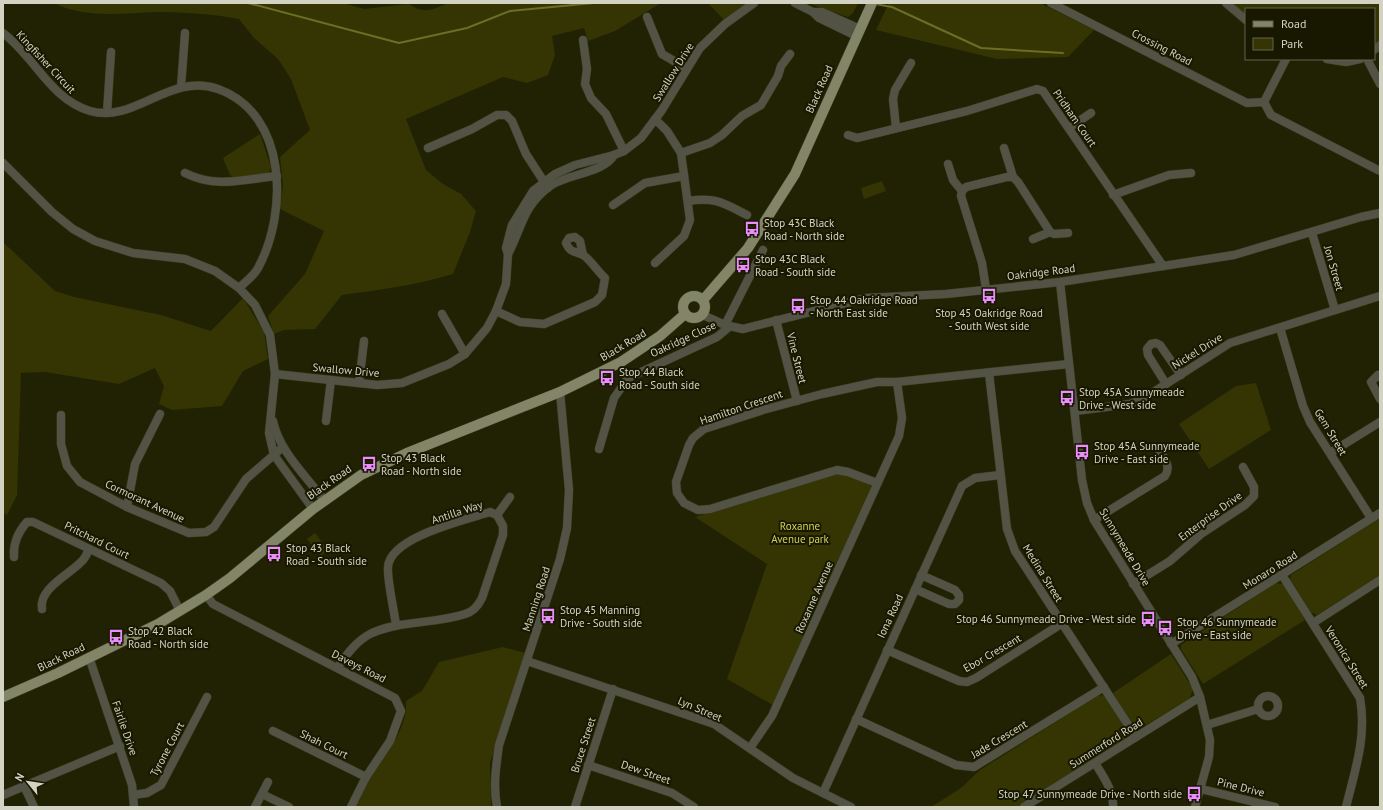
<svg xmlns="http://www.w3.org/2000/svg" width="1383" height="810" font-family="'PT Sans',sans-serif">
  <style>
    .green { fill: #343503 }
    .lines { fill: none; stroke-linecap: round; stroke-linejoin: round }
    .stream { stroke: #6c6e26; stroke-width: 2 }
    .minor-casing { stroke: #3d3e22; stroke-width: 9 }
    .major-casing { stroke: #3d3e22; stroke-width: 11 }
    .minor { stroke: #525345; stroke-width: 8 }
    .major { stroke: #838568; stroke-width: 10 }
    .labels { text-anchor: middle; stroke-width: 4; stroke-linejoin: round; paint-order: stroke }
    .street-label { font-size: 11px; fill: #d2d3c2; stroke: #181800 }
    .poi-label { font-size: 11px; fill: #d2d3c2; stroke: #181800; text-anchor: start }
    .park-label { font-size: 11px; fill: #d0d355; stroke: #181800 }
  </style>
  <rect width="100%" height="100%" fill="#212203"/>
  <g class="green">
    <path d="M54,3H343L364,9L409,4C425,15 433,9 449,3H661L615,31L588,41L584,28L552,36L555,55L548,75L527,83L503,77L406,119L426,170L443,184L461,194L476,211L470,232L453,274C417,285 379,290 342,295L315,329L284,330L274,334L268,316L305,274L324,231L280,209L283,185L280,157L310,130L291,79L278,59L254,38L239,19C212,14 185,12 157,12C122,13 86,19 54,3Z"/>
    <polygon points="708,3 747,3 724,20"/>
    <polygon points="807,3 858,3 853,13 848,17"/>
    <polygon points="889,3 1040,3 1094,30 1068,57 997,59 876,30"/>
    <polygon points="1231,3 1380,3 1380,41 1374,47 1374,9 1246,9 1246,15"/>
    <polygon points="260,134 271,167 270,171 267,174 235,178 230,175 223,158"/>
    <polygon points="882,181 886,191 864,199 861,188"/>
    <polygon points="3,242 55,291 74,297 161,315 211,331 243,298 264,332 268,359 243,371 222,406 172,410 159,404 164,386 155,368 119,384 45,372 21,373 17,495 7,515 3,513"/>
    <polygon points="1256,383 1271,430 1209,469 1179,424 1236,386"/>
    <polygon points="836,473 869,483 871,487 773,705 727,679 767,564 695,517"/>
    <polygon points="1380,518 1380,575 1317,615 1311,612 1290,579 1291,575"/>
    <polygon points="315,533 328,550 321,556 307,539"/>
    <polygon points="1276,583 1283,584 1305,620 1203,684 1181,649 1181,645"/>
    <path d="M503,647L525,653L490,763L491,807H356C362,796 366,784 373,773C388,750 407,730 406,701L422,691L439,662Z"/>
    <polygon points="1171,654 1193,689 1190,698 1141,728 1133,727 1113,693"/>
    <polygon points="1103,695 1106,697 1127,732 1127,738 1020,807 931,807 961,788 980,770 1097,696"/>
  </g>
  <g class="lines">
    <g class="stream">
      <polyline points="248,3 399,43 467,28 510,11 594,3"/>
      <polyline points="875,4 892,7 981,48 1063,53"/>
    </g>
    <defs>
      <g id="minor">
        <polyline points="795,3 813,12 819,18 856,36"/>
        <polyline points="1051,3 1247,103 1264,102"/>
        <polyline points="1226,3 1246,20"/>
        <polyline points="813,12 822,12 860,29"/>
        <polyline points="647,17 662,54 686,68"/>
        <path d="M3,33C35,57 50,99 90,111C135,124 169,72 218,89C288,114 288,213 258,268C254,276 245,282 239,288"/>
        <polyline points="583,40 587,69 585,84 591,98 606,114 624,151"/>
        <polyline points="1374,50 1380,45"/>
        <polyline points="1286,59 1264,102 1271,115 1380,171"/>
        <polyline points="1327,59 1346,62 1360,59"/>
        <polyline points="1367,59 1380,84"/>
        <polyline points="181,87 185,33"/>
        <polyline points="107,113 111,52"/>
        <polyline points="896,128 893,99 895,90 911,63"/>
        <polyline points="1069,128 1091,113"/>
        <polyline points="848,135 857,138 967,111 1037,89 1043,91 1163,266"/>
        <polyline points="428,148 472,129 497,115 506,115 512,121 526,154 548,188"/>
        <polyline points="1004,148 1013,177"/>
        <polyline points="681,153 710,143 722,135 742,116 761,105 778,76 781,66 790,54"/>
        <polyline points="3,163 52,212 73,229 95,241 133,253 185,259 215,271 239,288 255,305 270,335 275,374 269,433 274,455 313,509"/>
        <polyline points="948,164 953,180 962,191"/>
        <path d="M185,173C217,189 244,179 277,176"/>
        <polyline points="1113,195 1169,175 1191,173"/>
        <path d="M688,201C716,197 723,203 747,215"/>
        <polyline points="613,205 645,183 684,176"/>
        <polyline points="1312,233 1335,310"/>
        <polyline points="1033,239 1050,232"/>
        <path d="M508,254C523,226 522,207 550,186C567,174 604,173 614,155"/>
        <polyline points="655,263 684,236 690,220 681,153 667,131 655,119"/>
        <polyline points="1060,282 1082,480 1087,503 1094,520 1192,677 1200,697 1210,740 1209,757 1195,807"/>
        <polyline points="986,289 982,263 961,196 962,191 966,187 1007,177 1013,177 1018,182 1050,232 1054,234 1068,233"/>
        <path d="M496,311L520,322L544,324L595,302L602,295L605,278C599,273 589,258 583,255C574,250 571,254 566,243L569,238L575,237L580,241L583,255"/>
        <polyline points="442,314 465,354"/>
        <polyline points="703,315 725,325 743,329 866,298 946,294 1060,282 1234,255 1361,217 1380,213"/>
        <polyline points="776,320 797,401"/>
        <polyline points="725,325 763,250"/>
        <polyline points="1280,328 1303,406 1310,422 1371,518"/>
        <polyline points="989,373 1007,529 1015,551 1136,737"/>
        <polyline points="275,374 377,385 402,383 449,364 465,354 487,328 496,311 506,284 508,254 506,248 512,225 533,191 555,174 575,165 614,155 624,151 641,138 662,110 700,48 725,24 754,3"/>
        <polyline points="1380,377 1378,375 1371,382 1380,399"/>
        <polyline points="359,383 364,341"/>
        <polyline points="1166,384 1148,355 1147,349 1151,344 1156,343 1160,345 1181,375"/>
        <polyline points="1075,411 1130,404 1141,400 1230,343 1380,296"/>
        <polyline points="61,415 61,444 67,466 80,482 127,507 189,533 206,532 214,527 246,479 283,447"/>
        <path d="M273,421C279,451 306,476 324,500"/>
        <polyline points="326,421 331,380"/>
        <polyline points="599,449 614,398 628,378 717,337 729,327"/>
        <polyline points="1330,453 1380,422"/>
        <polyline points="877,483 848,472 837,470 710,509 698,510 684,503 677,493 676,482 689,445 693,438 704,429 763,410 822,394 877,382 897,382 1069,364"/>
        <polyline points="127,507 135,464 160,414"/>
        <polyline points="497,515 510,497"/>
        <path d="M1094,520L1165,476C1172,466 1163,457 1158,448"/>
        <path d="M14,557C13,544 18,532 27,522H33L161,583L170,591L180,611"/>
        <path d="M1282,575L1360,698C1367,737 1355,770 1346,807"/>
        <polyline points="1133,584 1170,561 1201,534 1245,505 1254,496 1254,487 1243,467"/>
        <polyline points="915,589 949,604 955,604 959,600 959,595 955,590 921,575"/>
        <polyline points="206,595 213,604 395,698 401,711 390,741 366,777 351,807"/>
        <path d="M42,609C38,589 70,574 81,562C85,559 87,554 89,549"/>
        <polyline points="1313,623 1380,580"/>
        <polyline points="1171,644 1380,513"/>
        <polyline points="887,650 959,681 967,682 976,678 1061,624"/>
        <polyline points="89,657 132,785 134,807"/>
        <polyline points="527,661 714,724 793,778 851,807"/>
        <path d="M338,667C347,654 357,640 372,633C402,620 435,624 465,614C473,612 479,604 482,598L503,535V526L497,515L490,512C465,520 390,537 388,567C387,580 394,610 396,625"/>
        <circle cx="1268" cy="706" r="10"/>
        <polyline points="856,719 956,765 974,767 1104,687"/>
        <polyline points="1207,725 1258,709"/>
        <polyline points="273,731 366,777"/>
        <polyline points="750,748 772,716 899,436 902,418 897,382"/>
        <path d="M1095,763C1103,776 1114,791 1113,807"/>
        <polyline points="588,765 672,793 694,807"/>
        <polyline points="24,786 34,807"/>
        <polyline points="1201,789 1275,807"/>
        <polyline points="823,793 962,486 975,478 1000,475"/>
        <polyline points="262,794 289,807"/>
        <polyline points="3,795 120,746"/>
        <polyline points="133,795 147,793 161,785 207,697"/>
        <polyline points="255,807 268,782"/>
        <path d="M497,807C493,786 496,766 499,745L560,559L567,528L569,490L560,392"/>
        <polyline points="575,807 613,689"/>
        <polyline points="1024,807 1200,697"/>
      </g>
      <g id="major">
        <circle cx="694" cy="307" r="11"/>
        <polyline points="703,300 748,248 795,174 872,3"/>
        <polyline points="3,697 58,673 158,624 206,595 230,578 313,509 361,475 407,453 560,392 621,362 660,336 685,314"/>
      </g>
    </defs>
    <use href="#minor" class="minor-casing"/>
    <use href="#major" class="major-casing"/>
    <use href="#minor" class="minor"/>
    <use href="#major" class="major"/>
  </g>
  <defs>
    <symbol id="bus-bare" viewBox="-9 -9 18 18"><path d="M-5-6H5V4H4V6H2V4H-2V6H-4V4H-5ZM-3.5-4V0h7V-4ZM-3.5 1.2v1.5H-2V1.2ZM2 1.2v1.5H3.5V1.2Z" fill="#ea8dfd" stroke="#181800" stroke-width="2.5" paint-order="stroke"/></symbol>
  </defs>
  <g fill-rule="evenodd">
    <use href="#bus-bare" x="741" y="218" width="22" height="22"/>
    <use href="#bus-bare" x="732" y="254" width="22" height="22"/>
    <use href="#bus-bare" x="978" y="285" width="22" height="22"/>
    <use href="#bus-bare" x="787" y="295" width="22" height="22"/>
    <use href="#bus-bare" x="596" y="367" width="22" height="22"/>
    <use href="#bus-bare" x="1056" y="387" width="22" height="22"/>
    <use href="#bus-bare" x="1071" y="441" width="22" height="22"/>
    <use href="#bus-bare" x="358" y="453" width="22" height="22"/>
    <use href="#bus-bare" x="263" y="543" width="22" height="22"/>
    <use href="#bus-bare" x="537" y="605" width="22" height="22"/>
    <use href="#bus-bare" x="1137" y="608" width="22" height="22"/>
    <use href="#bus-bare" x="1154" y="617" width="22" height="22"/>
    <use href="#bus-bare" x="105" y="626" width="22" height="22"/>
    <use href="#bus-bare" x="1183" y="783" width="22" height="22"/>
  </g>
  <g class="labels">
    <g class="street-label">
      <text transform="translate(1162 47) rotate(27)" y="4">Crossing Road</text>
      <text transform="translate(46 62) rotate(47)" y="4">Kingfisher Circuit</text>
      <text transform="translate(673 72) rotate(-58)" y="4">Swallow Drive</text>
      <text transform="translate(819 89) rotate(-66)" y="4">Black Road</text>
      <text transform="translate(1075 118) rotate(55)" y="4">Pridham Court</text>
      <text transform="translate(1334 268) rotate(74)" y="4">Jon Street</text>
      <text transform="translate(1041 272) rotate(-7)" y="4">Oakridge Road</text>
      <text transform="translate(683 339) rotate(-25)" y="4">Oakridge Close</text>
      <text transform="translate(623 345) rotate(-31)" y="4">Black Road</text>
      <text transform="translate(1197 351) rotate(-32)" y="4">Nickel Drive</text>
      <text transform="translate(797 358) rotate(76)" y="4">Vine Street</text>
      <text transform="translate(346 370) rotate(5)" y="4">Swallow Drive</text>
      <text transform="translate(741 407) rotate(-19)" y="4">Hamilton Crescent</text>
      <text transform="translate(1331 432) rotate(59)" y="4">Gem Street</text>
      <text transform="translate(329 482) rotate(-35)" y="4">Black Road</text>
      <text transform="translate(145 501) rotate(25)" y="4">Cormorant Avenue</text>
      <text transform="translate(457 512) rotate(-18)" y="4">Antilla Way</text>
      <text transform="translate(1210 516) rotate(-36)" y="4">Enterprise Drive</text>
      <text transform="translate(97 540) rotate(26)" y="4">Pritchard Court</text>
      <text transform="translate(1125 547) rotate(59)" y="4">Sunnymeade Drive</text>
      <text transform="translate(1270 570) rotate(-32)" y="4">Monaro Road</text>
      <text transform="translate(1043 573) rotate(58)" y="4">Medina Street</text>
      <text transform="translate(814 597) rotate(-66)" y="4">Roxanne Avenue</text>
      <text transform="translate(536 599) rotate(-72)" y="4">Manning Road</text>
      <text transform="translate(890 616) rotate(-65)" y="4">Iona Road</text>
      <text transform="translate(992 653) rotate(-30)" y="4">Ebor Crescent</text>
      <text transform="translate(61 657) rotate(-26)" y="4">Black Road</text>
      <text transform="translate(1347 657) rotate(58)" y="4">Veronica Street</text>
      <text transform="translate(359 666) rotate(27)" y="4">Daveys Road</text>
      <text transform="translate(700 709) rotate(23)" y="4">Lyn Street</text>
      <text transform="translate(125 728) rotate(71)" y="4">Fairlie Drive</text>
      <text transform="translate(999 739) rotate(-31)" y="4">Jade Crescent</text>
      <text transform="translate(1106 743) rotate(-32)" y="4">Summerford Road</text>
      <text transform="translate(324 744) rotate(26)" y="4">Shah Court</text>
      <text transform="translate(583 745) rotate(-72)" y="4">Bruce Street</text>
      <text transform="translate(167 749) rotate(-62)" y="4">Tyrone Court</text>
      <text transform="translate(646 772) rotate(19)" y="4">Dew Street</text>
      <text transform="translate(1241 787) rotate(14)" y="4">Pine Drive</text>
    </g>
    <g class="poi-label">
      <text x="764" y="227">Stop 43C Black<tspan x="764" dy="13">Road - North side</tspan></text>
      <text x="755" y="263">Stop 43C Black<tspan x="755" dy="13">Road - South side</tspan></text>
      <text x="810" y="304">Stop 44 Oakridge Road<tspan x="810" dy="13">- North East side</tspan></text>
      <text x="989" y="317" text-anchor="middle">Stop 45 Oakridge Road<tspan x="989" dy="13">- South West side</tspan></text>
      <text x="619" y="376">Stop 44 Black<tspan x="619" dy="13">Road - South side</tspan></text>
      <text x="1079" y="396">Stop 45A Sunnymeade<tspan x="1079" dy="13">Drive - West side</tspan></text>
      <text x="1094" y="450">Stop 45A Sunnymeade<tspan x="1094" dy="13">Drive - East side</tspan></text>
      <text x="381" y="462">Stop 43 Black<tspan x="381" dy="13">Road - North side</tspan></text>
      <text x="286" y="552">Stop 43 Black<tspan x="286" dy="13">Road - South side</tspan></text>
      <text x="560" y="614">Stop 45 Manning<tspan x="560" dy="13">Drive - South side</tspan></text>
      <text x="1136" y="623" text-anchor="end">Stop 46 Sunnymeade Drive - West side</text>
      <text x="1177" y="626">Stop 46 Sunnymeade<tspan x="1177" dy="13">Drive - East side</tspan></text>
      <text x="128" y="635">Stop 42 Black<tspan x="128" dy="13">Road - North side</tspan></text>
      <text x="1182" y="798" text-anchor="end">Stop 47 Sunnymeade Drive - North side</text>
    </g>
    <g class="park-label">
      <text x="800" y="530">Roxanne<tspan x="800" dy="13">Avenue park</tspan></text>
    </g>
  </g>
  <rect width="1383" height="810" fill="none" stroke="#d2d3c2" stroke-width="8"/>
  <rect x="1245" y="8" width="130" height="52" fill="#181800" stroke="#62634e"/>
  <rect x="1253" y="21" width="20" height="6" fill="#838568" stroke="#62634e"/>
  <text x="1281" y="28" font-size="12" fill="#d2d3c2">Road</text>
  <rect x="1253" y="38" width="20" height="12" fill="#343503" stroke="#62634e"/>
  <text x="1281" y="48" font-size="12" fill="#d2d3c2">Park</text>
  <g transform="translate(28 782) rotate(300)" stroke="#181800" stroke-width="3" paint-order="stroke">
  <path d="M0-3L7 15L0 10L-7 15Z" fill="#d2d3c2"/>
  <text y="-6" font-size="11" font-weight="bold" text-anchor="middle" fill="#d2d3c2">N</text>
  </g>
</svg>
